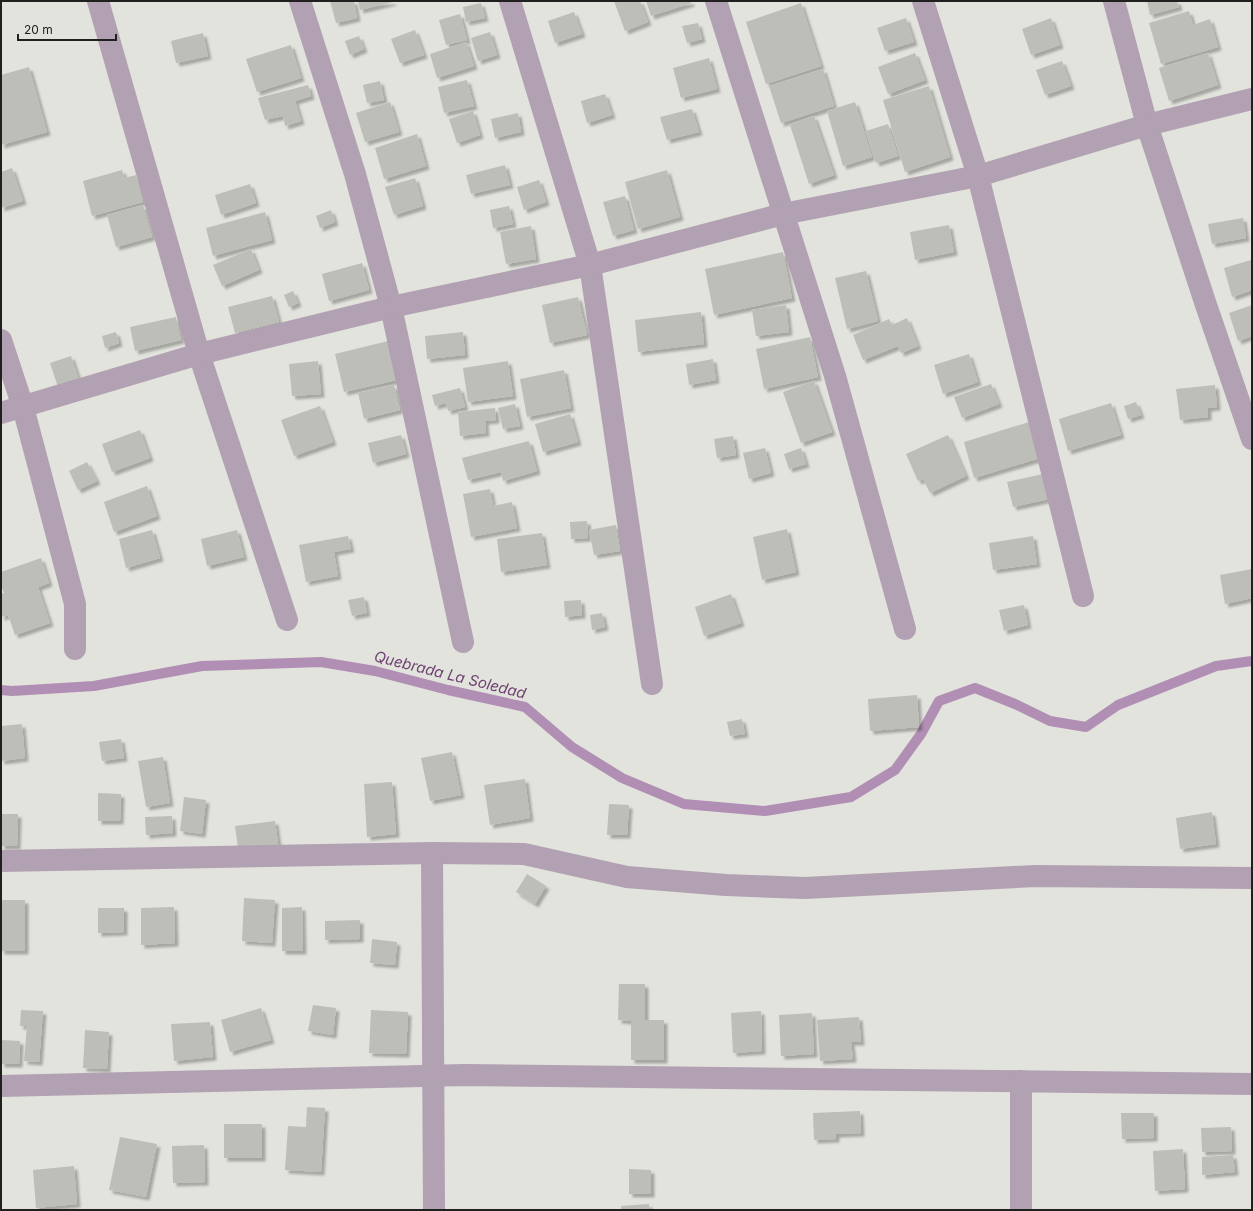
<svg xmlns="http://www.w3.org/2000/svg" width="1253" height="1211" font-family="Inter,sans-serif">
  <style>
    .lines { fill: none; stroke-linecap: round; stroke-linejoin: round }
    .stream { stroke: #b18eb3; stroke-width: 10 }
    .building { fill: #bcbeb7; filter: url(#shadow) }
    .minor { stroke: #b1a1b2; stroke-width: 22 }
    .tertiary { stroke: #b1a1b2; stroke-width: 22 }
    .labels { text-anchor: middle; stroke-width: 4; stroke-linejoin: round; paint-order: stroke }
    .water-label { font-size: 15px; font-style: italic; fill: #6f4173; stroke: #e2e3dc }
  </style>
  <defs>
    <filter id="shadow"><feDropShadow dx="3.5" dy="3.5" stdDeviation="1" flood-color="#0004"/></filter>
  </defs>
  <rect width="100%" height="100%" fill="#e2e3dc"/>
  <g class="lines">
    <polyline class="stream" points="1,690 12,691 94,686 202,666 321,662 375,671 448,690 525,707 572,747 622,778 684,804 765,811 851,797 895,770 921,734 939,701 975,688 1015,704 1050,721 1086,727 1118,705 1216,666 1252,661"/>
  </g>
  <g class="building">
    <polygon points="330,1 354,1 357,18 336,23"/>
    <polygon points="358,1 393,1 393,2 360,10"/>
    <polygon points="614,1 640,1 648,22 625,31"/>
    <polygon points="646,1 691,1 691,3 651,16"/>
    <polygon points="1147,1 1177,1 1179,7 1150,15"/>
    <polygon points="481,3 485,18 466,22 463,7"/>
    <polygon points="801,3 821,66 766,84 746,22"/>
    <polygon points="1189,11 1193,25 1210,19 1218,47 1161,64 1149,23"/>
    <polygon points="574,12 582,34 555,43 548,21"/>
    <polygon points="460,14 467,40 446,45 439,20"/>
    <polygon points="906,18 914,42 885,51 877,28"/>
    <polygon points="1051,18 1060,45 1031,55 1022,29"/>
    <polygon points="698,23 702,39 687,43 682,26"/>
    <polygon points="415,30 424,55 400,63 391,39"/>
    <polygon points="490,32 497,55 478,61 471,38"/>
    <polygon points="203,33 208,56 176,63 171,41"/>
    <polygon points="359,36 364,49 350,55 345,41"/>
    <polygon points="466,42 474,66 437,78 430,54"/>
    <polygon points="291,45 301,78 257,92 246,59"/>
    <polygon points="915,53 925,80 888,94 878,67"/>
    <polygon points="1208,53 1218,85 1169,101 1159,68"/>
    <polygon points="709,58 717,89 681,98 673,68"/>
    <polygon points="1062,61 1071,86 1045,95 1036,70"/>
    <polygon points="29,67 47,132 1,145 1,75"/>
    <polygon points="823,69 834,106 781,123 769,86"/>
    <polygon points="467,80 474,106 444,113 438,87"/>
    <polygon points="380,81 384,100 367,103 363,85"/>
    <polygon points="308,85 311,96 295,101 301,121 285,126 283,116 265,120 258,98"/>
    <polygon points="929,86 950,157 905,172 883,100"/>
    <polygon points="605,94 612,115 587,123 581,101"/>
    <polygon points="390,102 399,132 365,142 356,113"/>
    <polygon points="855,102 872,157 843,166 827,111"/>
    <polygon points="692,109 699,132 667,140 660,117"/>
    <polygon points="473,111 480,135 457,143 449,119"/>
    <polygon points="518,113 521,132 495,138 491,119"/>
    <polygon points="814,116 834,175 809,184 790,125"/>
    <polygon points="888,124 898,156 876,163 866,131"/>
    <polygon points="417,134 426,166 384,179 375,148"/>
    <polygon points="505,165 510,185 471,194 466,175"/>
    <polygon points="12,168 23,201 1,208 1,172"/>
    <polygon points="122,170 124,178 136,175 143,202 92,216 83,181"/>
    <polygon points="667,170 680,217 638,229 625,182"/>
    <polygon points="415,178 423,206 394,215 385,187"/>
    <polygon points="539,180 546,202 524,210 517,187"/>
    <polygon points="250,184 256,203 221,215 215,195"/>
    <polygon points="625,196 634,230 613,236 603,202"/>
    <polygon points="143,205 152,237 116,247 107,215"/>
    <polygon points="509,206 513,224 493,228 490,210"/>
    <polygon points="331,210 335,222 320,228 316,216"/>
    <polygon points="265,212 272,240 213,256 206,228"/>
    <polygon points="1243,218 1246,238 1212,244 1208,224"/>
    <polygon points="949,225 954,252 915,260 910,232"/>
    <polygon points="531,226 536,259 506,264 500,232"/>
    <polygon points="251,249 259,270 222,286 213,265"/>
    <polygon points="783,252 792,298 714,315 705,269"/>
    <polygon points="1251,260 1252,264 1252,290 1232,297 1224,268"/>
    <polygon points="362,263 369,290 329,301 322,274"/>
    <polygon points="866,271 878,321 847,329 835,278"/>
    <polygon points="293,291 298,303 289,307 284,295"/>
    <polygon points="272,296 279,322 235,333 228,307"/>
    <polygon points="578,297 587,335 550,343 542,305"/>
    <polygon points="786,305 789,332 756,336 752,310"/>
    <polygon points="1252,305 1252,336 1238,341 1229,313"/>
    <polygon points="701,312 704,344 638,352 635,320"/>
    <polygon points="176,317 181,340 135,351 130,327"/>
    <polygon points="907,318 918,346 901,353 898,346 863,360 853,335 889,319 892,325"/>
    <polygon points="116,332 119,343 105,348 102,336"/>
    <polygon points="463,332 465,355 427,359 425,336"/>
    <polygon points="810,337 818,377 764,389 756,349"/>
    <polygon points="388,341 397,380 344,392 335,354"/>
    <polygon points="969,354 978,382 943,394 934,365"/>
    <polygon points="71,356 79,380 58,387 50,363"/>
    <polygon points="713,359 716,380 689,385 686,364"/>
    <polygon points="318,361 321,394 292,396 289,364"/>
    <polygon points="508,361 513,396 468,402 463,368"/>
    <polygon points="564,370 571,408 527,417 520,379"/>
    <polygon points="814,381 832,432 801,443 783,392"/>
    <polygon points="991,384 999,404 962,418 954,397"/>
    <polygon points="394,385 400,410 364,419 358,393"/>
    <polygon points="1215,385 1217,407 1208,408 1208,417 1180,420 1176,389"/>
    <polygon points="460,388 465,407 448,411 446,403 435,406 432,395"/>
    <polygon points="1136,402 1141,415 1128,419 1124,406"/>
    <polygon points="1111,403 1121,435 1068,451 1059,419"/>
    <polygon points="515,404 520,426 503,429 498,408"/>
    <polygon points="320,406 333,442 294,456 281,420"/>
    <polygon points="495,408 496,420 485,421 486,433 460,436 458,412"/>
    <polygon points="570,414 578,442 543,452 535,424"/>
    <polygon points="1029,422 1040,458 974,478 964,442"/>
    <polygon points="140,430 150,458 112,472 102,444"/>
    <polygon points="401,435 406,454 373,463 368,443"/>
    <polygon points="948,435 966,476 930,493 923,479 918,481 906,454"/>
    <polygon points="733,436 736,455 717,458 714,439"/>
    <polygon points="529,441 537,471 503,481 501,472 468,480 462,458"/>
    <polygon points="765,448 771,473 749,479 743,453"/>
    <polygon points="801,448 806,464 789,469 784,454"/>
    <polygon points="87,462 97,481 78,490 69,471"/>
    <polygon points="1043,474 1049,499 1013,507 1007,482"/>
    <polygon points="147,486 157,516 114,532 104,502"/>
    <polygon points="490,489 493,506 512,502 517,528 471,537 463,494"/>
    <polygon points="587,521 588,538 571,539 570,522"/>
    <polygon points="616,525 620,551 594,555 589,530"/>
    <polygon points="787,529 796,572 762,580 753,537"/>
    <polygon points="152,530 160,558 126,568 119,539"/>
    <polygon points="237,530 244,557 207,566 201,539"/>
    <polygon points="542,533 547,565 501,572 497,539"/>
    <polygon points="348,536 351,549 334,552 338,576 306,582 299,545"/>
    <polygon points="1033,536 1037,564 993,570 989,543"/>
    <polygon points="41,558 49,583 38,587 50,623 15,635 8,615 1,617 1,594 4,593 1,585 1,572"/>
    <polygon points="1252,569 1252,598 1225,604 1220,575"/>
    <polygon points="731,594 741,623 704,636 695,607"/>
    <polygon points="364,597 367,613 352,616 348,600"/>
    <polygon points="581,600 582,615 565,617 564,601"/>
    <polygon points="1024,605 1028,625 1004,631 999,610"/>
    <polygon points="602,613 605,627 592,630 590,615"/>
    <polygon points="917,695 919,727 870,731 868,699"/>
    <polygon points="742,719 745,734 730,736 727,722"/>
    <polygon points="22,724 25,758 1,761 1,726"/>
    <polygon points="121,739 124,758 102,761 99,742"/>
    <polygon points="452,752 461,795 430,801 421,758"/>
    <polygon points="163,757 170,803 146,807 138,761"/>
    <polygon points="525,779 530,818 490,825 484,785"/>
    <polygon points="392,782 396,834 367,837 364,784"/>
    <polygon points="98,793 121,794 120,821 98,821"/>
    <polygon points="184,797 206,800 202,834 180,831"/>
    <polygon points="609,804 629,805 627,835 607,835"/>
    <polygon points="1212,812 1216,844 1180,849 1176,818"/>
    <polygon points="2,814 18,814 17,846 1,846"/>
    <polygon points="172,816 173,833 146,835 145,817"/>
    <polygon points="275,821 279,851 239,856 235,826"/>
    <polygon points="527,874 546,886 535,904 516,892"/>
    <polygon points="244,898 275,900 272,943 242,941"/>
    <rect x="1" y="900" width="24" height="51"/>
    <polygon points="174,907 175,943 141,945 141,908"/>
    <polygon points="302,907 303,951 282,951 282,908"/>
    <polygon points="98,908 124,908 124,932 98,933"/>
    <polygon points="360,920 360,939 325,940 325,921"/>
    <polygon points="372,939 397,942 395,965 370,963"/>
    <polygon points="619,984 645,984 645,1020 664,1020 664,1060 631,1060 631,1021 618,1020"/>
    <polygon points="313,1005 336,1008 333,1035 308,1031"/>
    <polygon points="261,1008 271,1040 230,1052 221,1020"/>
    <polygon points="21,1010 43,1011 39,1062 24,1061 27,1026 20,1026"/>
    <polygon points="371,1010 408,1012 406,1054 369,1053"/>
    <polygon points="761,1011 762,1051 733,1053 731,1013"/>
    <polygon points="812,1013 814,1054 781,1056 779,1015"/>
    <polygon points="859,1017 861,1042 851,1042 853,1059 820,1061 817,1020"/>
    <polygon points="210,1022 213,1057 174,1061 171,1024"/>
    <polygon points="85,1030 109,1032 107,1069 83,1068"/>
    <polygon points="1,1040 20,1041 19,1064 1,1064"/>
    <polygon points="307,1107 325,1108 321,1172 285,1170 288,1126 306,1127"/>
    <polygon points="860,1111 861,1133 836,1134 836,1139 814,1140 813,1113"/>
    <polygon points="1121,1113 1154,1113 1154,1138 1122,1139"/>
    <rect x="224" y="1124" width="38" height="34"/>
    <polygon points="1231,1127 1232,1151 1202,1152 1201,1128"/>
    <polygon points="120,1137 157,1144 146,1197 109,1190"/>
    <polygon points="204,1145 205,1182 173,1183 172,1146"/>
    <polygon points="1183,1149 1185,1189 1155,1191 1153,1151"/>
    <polygon points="1233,1155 1235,1172 1202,1175 1202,1157"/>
    <polygon points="74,1166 77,1204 36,1208 33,1170"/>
    <polygon points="629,1169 651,1170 651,1194 629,1194"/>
    <polygon points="649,1204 649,1210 621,1210 621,1206"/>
  </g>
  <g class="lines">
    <g class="minor">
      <polyline points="98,1 199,354 287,620"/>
      <polyline points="300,1 355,174 391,307 463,642"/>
      <polyline points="510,1 590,265 652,684"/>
      <polyline points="716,1 835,376 905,629"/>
      <polyline points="923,1 978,176 1083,596"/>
      <polyline points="1114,1 1147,125 1205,302 1252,439"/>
      <polyline points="1,340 23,407 75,604 75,649"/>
      <polyline points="1,413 199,354 391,307 590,265 783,214 978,176 1147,125 1252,99"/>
      <polyline points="432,853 524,854 627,877 726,885 805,888 1035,876 1252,878"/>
      <polyline points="1,1086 464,1075 1252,1084"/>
      <polyline points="1021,1210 1021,1081"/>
    </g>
    <polyline class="tertiary" points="1,861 432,853 434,1210"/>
  </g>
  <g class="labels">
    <g class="water-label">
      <text transform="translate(450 675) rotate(14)" y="5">Quebrada La Soledad</text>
    </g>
  </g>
  <rect width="1253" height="1211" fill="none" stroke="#20211e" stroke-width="4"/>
  <path d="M18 34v6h98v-6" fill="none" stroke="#20211e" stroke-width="2"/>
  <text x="24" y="34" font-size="12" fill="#20211e" stroke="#e2e3dc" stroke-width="3" paint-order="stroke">20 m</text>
</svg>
